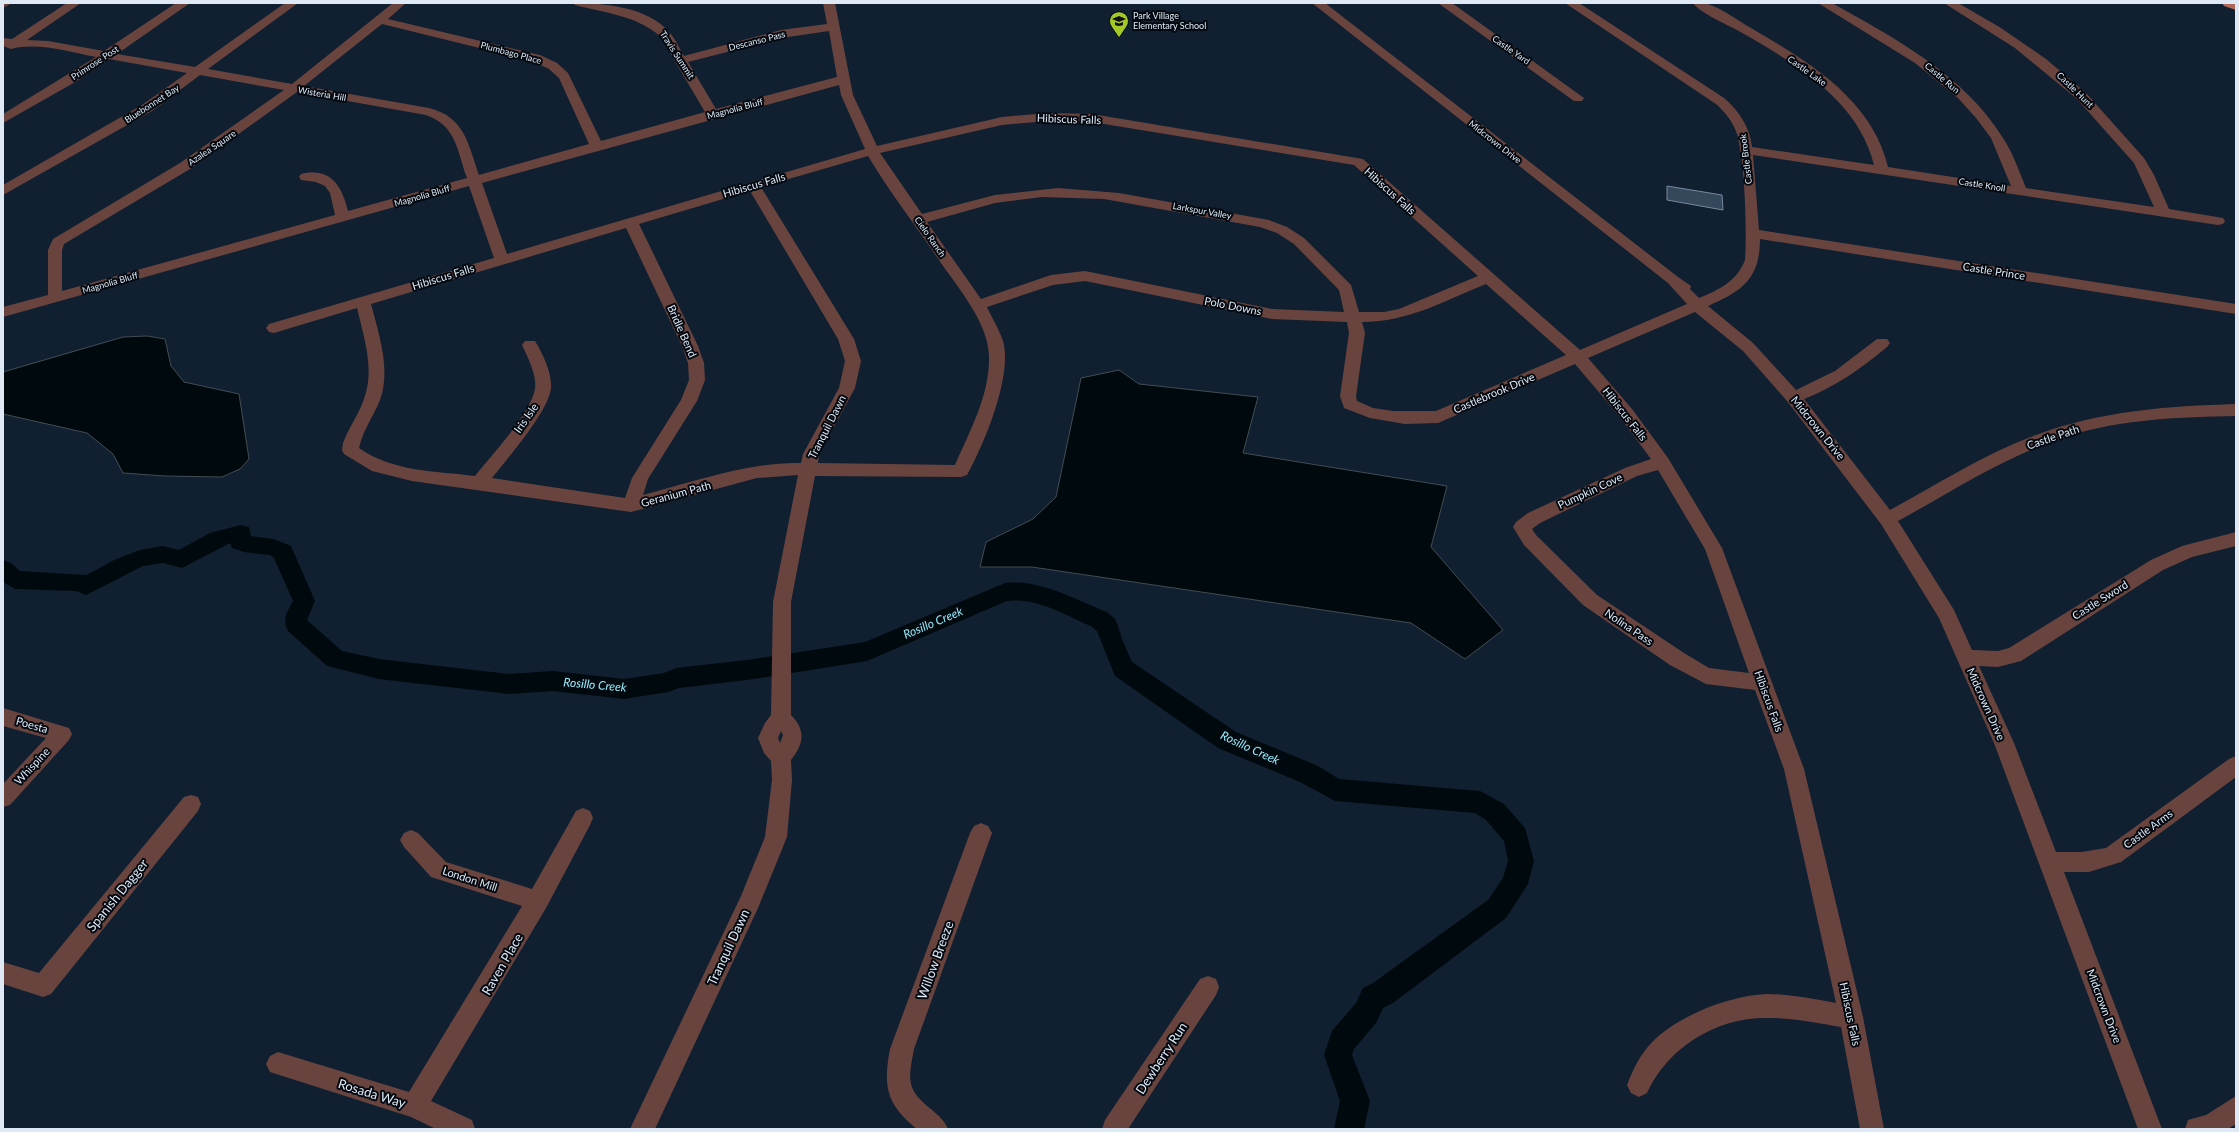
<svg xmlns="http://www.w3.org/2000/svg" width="2239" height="1132" font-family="Lato,sans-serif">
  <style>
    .water { fill: #00090d; stroke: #434c53 }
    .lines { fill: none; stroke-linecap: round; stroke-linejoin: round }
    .river { fill: #00090d; fill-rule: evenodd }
    .building { fill: #35475a; stroke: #76899e }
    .minor { fill: #69443e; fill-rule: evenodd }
    .major { fill: #b2675b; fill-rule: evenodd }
    .labels { text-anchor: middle; stroke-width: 4; stroke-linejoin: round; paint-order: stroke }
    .far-poi-label { font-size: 9px; fill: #dee9f5; stroke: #040910; text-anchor: start }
    .far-street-label { font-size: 9px; fill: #dee9f5; stroke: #040910 }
    .street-label { font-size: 11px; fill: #dee9f5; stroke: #040910 }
    .water-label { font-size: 12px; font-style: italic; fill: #95edfc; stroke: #040910 }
    .near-street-label { font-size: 13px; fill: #dee9f5; stroke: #040910 }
  </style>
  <rect width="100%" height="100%" fill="#102031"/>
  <g class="water">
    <polygon points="147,336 165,339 171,366 184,382 239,394 249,459 240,469 222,477 165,476 123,473 113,454 87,433 3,414 3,372 123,337"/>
    <polygon points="1119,370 1139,384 1258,397 1243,453 1447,486 1431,547 1503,630 1465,659 1411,623 1032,567 980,567 986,542 1033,519 1056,497 1081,378"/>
  </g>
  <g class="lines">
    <path class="river" d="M241,525L249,527L251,536L274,539L291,546L315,601L307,620L342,651L379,659L509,674L553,671L624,679L664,673L676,668L747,660L865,642L1005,583C1040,579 1076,600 1107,612L1115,619L1118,626L1122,639L1132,662L1236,732L1318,766L1339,779L1480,791L1504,804L1525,828L1534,861L1528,884L1506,918L1393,1003L1383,1008L1376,1023L1354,1049L1352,1055L1370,1101L1364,1129H1334L1340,1101L1324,1055L1332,1031L1356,1003L1363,988L1373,983L1488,900L1503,878L1508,861L1504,841L1486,820L1475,813L1335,801L1300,782L1218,748L1115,676L1097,631L1091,626C1065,615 1036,597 1007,601L867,661L747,680L679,688L668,692L624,699L553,691L509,694L379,679L327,666L288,631C282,619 287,612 293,601L274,558L270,555L244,552L232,548L230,543L182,568L163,563L143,566L86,595L76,591L15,589L3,582V560L11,563L20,571L87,575L114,560L140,550L163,546L179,550L210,533Z"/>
  </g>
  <polygon class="building" points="1667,186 1722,195 1723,210 1667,200"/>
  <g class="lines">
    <g class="minor">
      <polygon points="3,3 12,3 3,8"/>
      <path d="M67,3H81L27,40L48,41L104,51L176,3H190L117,54L195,67L285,3H298L208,69L292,84L393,3H406L388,19L540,55L557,63L568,73L601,141L705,112L660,36C635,15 605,13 575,5L573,3C604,3 648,7 669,32C675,38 679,48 684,56L781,30L827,24L823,3H835L853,95L877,146L1002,117L1048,113L1092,114L1363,159L1580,350L1687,304L1668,283L1312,3H1325L1678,277L1691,286L1690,289L1699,298C1719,290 1737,281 1745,260C1747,229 1745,163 1737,134C1733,122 1725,112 1716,104L1565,3H1579L1724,98C1739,111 1750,127 1752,147L1874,165C1858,99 1793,62 1737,30C1726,24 1700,13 1693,3C1698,3 1704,2 1708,4C1723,9 1737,20 1751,28C1808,61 1872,99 1888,167L2011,186L1991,138L1976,118L1958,98L1915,63L1818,3H1832C1896,39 1963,74 2003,138C2013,153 2019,171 2026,188L2154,207L2134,163L2077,99L2015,48L1944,3H1958L2001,28L2046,59L2086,93L2144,158L2154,175L2169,209L2223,218L2225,221L2223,224L2218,225L1753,155L1759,230L2236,304V314L1760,239C1760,279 1742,291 1708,306L1753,343L1796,390L1835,371L1877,339H1887L1890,343L1887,347C1862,368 1835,387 1804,399L1890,510C1938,484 1984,454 2036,435C2100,411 2168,406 2236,404V416C2180,417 2122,419 2068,436C2007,455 1953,491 1898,521L1954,610L1972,650L1998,651L2009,648L2151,560L2182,546L2236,532V546L2192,557L2163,570L2021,661L1998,667L1979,666L2014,743L2056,852H2082L2106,848L2229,759L2236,756V777L2121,862L2089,872H2064L2162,1129H2138L1994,743L1939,618L1881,524L1787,401L1743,351L1695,312L1588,358L1632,409L1668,458L1722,548L1804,769L1863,1017L1884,1129H1860L1841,1027C1817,1023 1793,1018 1768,1018C1717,1017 1668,1047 1647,1093L1639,1097L1631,1093L1627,1085C1632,1072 1638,1059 1647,1048C1671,1018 1729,995 1767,994C1790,994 1813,999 1836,1003L1784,769L1755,690L1706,684L1670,665L1583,605L1524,545L1513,527L1516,522L1528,513L1625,468L1651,459L1620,417L1575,364L1438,423L1405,424L1370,418L1344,408L1340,396L1349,333L1347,322L1272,319L1085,281L1053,285L987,307C992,318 999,329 1003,341C1013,375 984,445 967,475L961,477L815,476L791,602V715C806,730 804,744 791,760L792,780L787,837L758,908L655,1129H630L741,896L765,837L772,780L771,761L764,753L758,738L765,723L771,715L773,602L798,475L757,478L631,512L412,481L372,471L344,454L342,450L343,443C349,427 359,414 364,399C375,369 364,338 357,308L274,333L269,332L266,328L269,324L494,258L469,186L3,317V307L48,295V250L53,239L180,163L284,90L200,75L152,111L3,195V185L142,105L187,73L109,59L77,81L3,123V114L96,57C70,52 37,42 11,49L3,46V38L12,39ZM382,24L532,61L549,69L559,78L589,144L479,175C468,144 465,117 429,108L304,86ZM829,31L837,77L716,109L688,62L781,38ZM839,85L841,95L865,149L507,254L482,183ZM297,92L426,115C457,126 457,151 467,178L348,211C342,186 331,167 301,174L299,177L301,180L316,182L325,186L330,193L335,215L62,291V250L64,244L190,169ZM1048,121L1092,122L1354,165L1478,276L1399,309L1384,312H1359L1351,285L1304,238L1287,227L1269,220L1119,193L1058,188L995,195L922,214L880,153L1002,125ZM868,156C890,193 917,227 941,263C959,289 990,325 989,359C989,396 970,431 955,465L818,463L819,454L855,388L861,361L854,339L761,187ZM750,191L838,339L845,361L839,388L803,454L801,463C747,462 694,482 643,495L648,479L697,401L705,380L704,363L698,346L639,224ZM1042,197L1104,199L1260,227L1277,233L1294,244L1339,290L1344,312L1272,309L1085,271L1051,275L981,299L927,222L995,203ZM626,228L682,346L688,363L689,380L681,400L632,478L625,498L492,478C507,459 549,411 551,388C552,373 543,354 535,341H525L522,345C528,358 537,375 535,389C531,413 491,456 475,476C435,471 393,472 359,448C363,430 373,417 380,400C391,369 379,335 371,304ZM1486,284L1566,355L1436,411H1393L1373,408L1357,401L1356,396L1365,333L1362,322C1408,322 1444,301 1486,284ZM1658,470L1705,549L1749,673L1709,668L1684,653L1597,595L1536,535L1532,529L1540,523L1637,476ZM781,731L783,735L780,743L778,738Z"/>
      <polygon points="1438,3 1452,3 1584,98 1582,101 1574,101"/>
      <polygon points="3,708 69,728 72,734 69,740 10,805 3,807 3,784 46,738 3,726"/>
      <polygon points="191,795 198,797 201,804 198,811 51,994 43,997 3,984 3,962 39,973 184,797"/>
      <polygon points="583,808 590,811 593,818 590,825 546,908 431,1101 472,1120 475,1129 436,1129 411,1117 270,1072 266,1064 270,1056 278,1052 409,1092 522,906 431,877 404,847 400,840 404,833 411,830 418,833 446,862 532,889 576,811"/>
      <path d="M981,823L988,826L992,833L914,1049C908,1081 906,1089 932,1110C939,1116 944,1120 948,1129H917C886,1104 883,1086 890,1049L970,833L974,826Z"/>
      <polygon points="1208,976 1216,979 1219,987 1216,995 1128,1129 1102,1129 1105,1120 1200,979"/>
      <polygon points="2236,1096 2236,1124 2228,1129 2185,1129 2188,1120 2206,1115"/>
    </g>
    <polygon class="major" points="2222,3 2236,3 2236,10 2224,6"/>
  </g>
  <defs>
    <symbol id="school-pin" viewBox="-11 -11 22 30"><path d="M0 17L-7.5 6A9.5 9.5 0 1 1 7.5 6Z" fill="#a3c927" stroke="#040910"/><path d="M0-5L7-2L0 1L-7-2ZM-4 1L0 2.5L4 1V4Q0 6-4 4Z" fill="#111"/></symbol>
  </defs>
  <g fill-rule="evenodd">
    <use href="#school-pin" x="1108" y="10" width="22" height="30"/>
  </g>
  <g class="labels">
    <g class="far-poi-label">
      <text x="1133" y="19">Park Village<tspan x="1133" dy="10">Elementary School</tspan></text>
    </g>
    <g class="far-street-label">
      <text transform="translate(757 41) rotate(-14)" y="3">Descanso Pass</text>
      <text transform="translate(1511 50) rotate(35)" y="3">Castle Yard</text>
      <text transform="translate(511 53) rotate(15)" y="3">Plumbago Place</text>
      <text transform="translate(677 55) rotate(57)" y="3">Travis Summit</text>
      <text transform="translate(95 63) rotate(-33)" y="3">Primrose Post</text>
      <text transform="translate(1807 71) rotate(35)" y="3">Castle Lake</text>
      <text transform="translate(1942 78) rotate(40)" y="3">Castle Run</text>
      <text transform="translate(2075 90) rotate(44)" y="3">Castle Hunt</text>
      <text transform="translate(322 94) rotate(10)" y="3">Wisteria Hill</text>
      <text transform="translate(152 104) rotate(-33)" y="3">Bluebonnet Bay</text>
      <text transform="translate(735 109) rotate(-15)" y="3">Magnolia Bluff</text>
      <text transform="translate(1495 142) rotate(38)" y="3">Midcrown Drive</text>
      <text transform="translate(212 148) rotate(-34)" y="3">Azalea Square</text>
      <text transform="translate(1746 159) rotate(-97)" y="3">Castle Brook</text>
      <text transform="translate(1982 185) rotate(9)" y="3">Castle Knoll</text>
      <text transform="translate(422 196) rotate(-16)" y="3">Magnolia Bluff</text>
      <text transform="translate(1202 211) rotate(10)" y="3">Larkspur Valley</text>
      <text transform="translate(930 237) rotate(55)" y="3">Cielo Ranch</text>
      <text transform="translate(110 283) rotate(-16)" y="3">Magnolia Bluff</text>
    </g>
    <g class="street-label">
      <text transform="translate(1069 119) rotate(2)" y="4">Hibiscus Falls</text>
      <text transform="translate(754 185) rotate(-16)" y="4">Hibiscus Falls</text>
      <text transform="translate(1390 191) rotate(42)" y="4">Hibiscus Falls</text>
      <text transform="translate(1994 271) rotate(9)" y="4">Castle Prince</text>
      <text transform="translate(443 277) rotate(-17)" y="4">Hibiscus Falls</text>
      <text transform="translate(1233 306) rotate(11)" y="4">Polo Downs</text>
      <text transform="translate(682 331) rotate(66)" y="4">Bridle Bend</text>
      <text transform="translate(1494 393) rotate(-23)" y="4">Castlebrook Drive</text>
      <text transform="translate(1625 414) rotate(52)" y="4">Hibiscus Falls</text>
      <text transform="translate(526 418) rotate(-55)" y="4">Iris Isle</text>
      <text transform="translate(827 427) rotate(-63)" y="4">Tranquil Dawn</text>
      <text transform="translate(1818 428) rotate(51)" y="4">Midcrown Drive</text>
      <text transform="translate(2053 437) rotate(-19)" y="4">Castle Path</text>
      <text transform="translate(1590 491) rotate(-25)" y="4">Pumpkin Cove</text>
      <text transform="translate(676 494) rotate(-15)" y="4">Geranium Path</text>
      <text transform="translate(2100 600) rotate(-32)" y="4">Castle Sword</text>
      <text transform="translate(1629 627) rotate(34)" y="4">Nolina Pass</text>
      <text transform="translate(1769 701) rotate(70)" y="4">Hibiscus Falls</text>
      <text transform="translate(1986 704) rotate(66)" y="4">Midcrown Drive</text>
      <text transform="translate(32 725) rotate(16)" y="4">Poesta</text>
      <text transform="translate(32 766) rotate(-47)" y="4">Whispine</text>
      <text transform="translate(2148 829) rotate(-36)" y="4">Castle Arms</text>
      <text transform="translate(470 879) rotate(18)" y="4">London Mill</text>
      <text transform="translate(2104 1006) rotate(69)" y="4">Midcrown Drive</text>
      <text transform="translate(1850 1014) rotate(78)" y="4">Hibiscus Falls</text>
    </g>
    <g class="water-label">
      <text transform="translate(933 623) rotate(-23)" y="4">Rosillo Creek</text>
      <text transform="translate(595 685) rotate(5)" y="4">Rosillo Creek</text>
      <text transform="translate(1250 748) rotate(25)" y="4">Rosillo Creek</text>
    </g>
    <g class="near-street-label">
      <text transform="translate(117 895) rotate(-51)" y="5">Spanish Dagger</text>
      <text transform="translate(728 947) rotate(-65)" y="5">Tranquil Dawn</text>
      <text transform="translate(935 960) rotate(-70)" y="5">Willow Breeze</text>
      <text transform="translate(502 964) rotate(-60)" y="5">Raven Place</text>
      <text transform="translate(1161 1058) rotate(-57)" y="5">Dewberry Run</text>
      <text transform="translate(372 1093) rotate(17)" y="5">Rosada Way</text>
    </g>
  </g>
  <rect width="2239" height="1132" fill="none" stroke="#dee9f5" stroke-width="8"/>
</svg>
